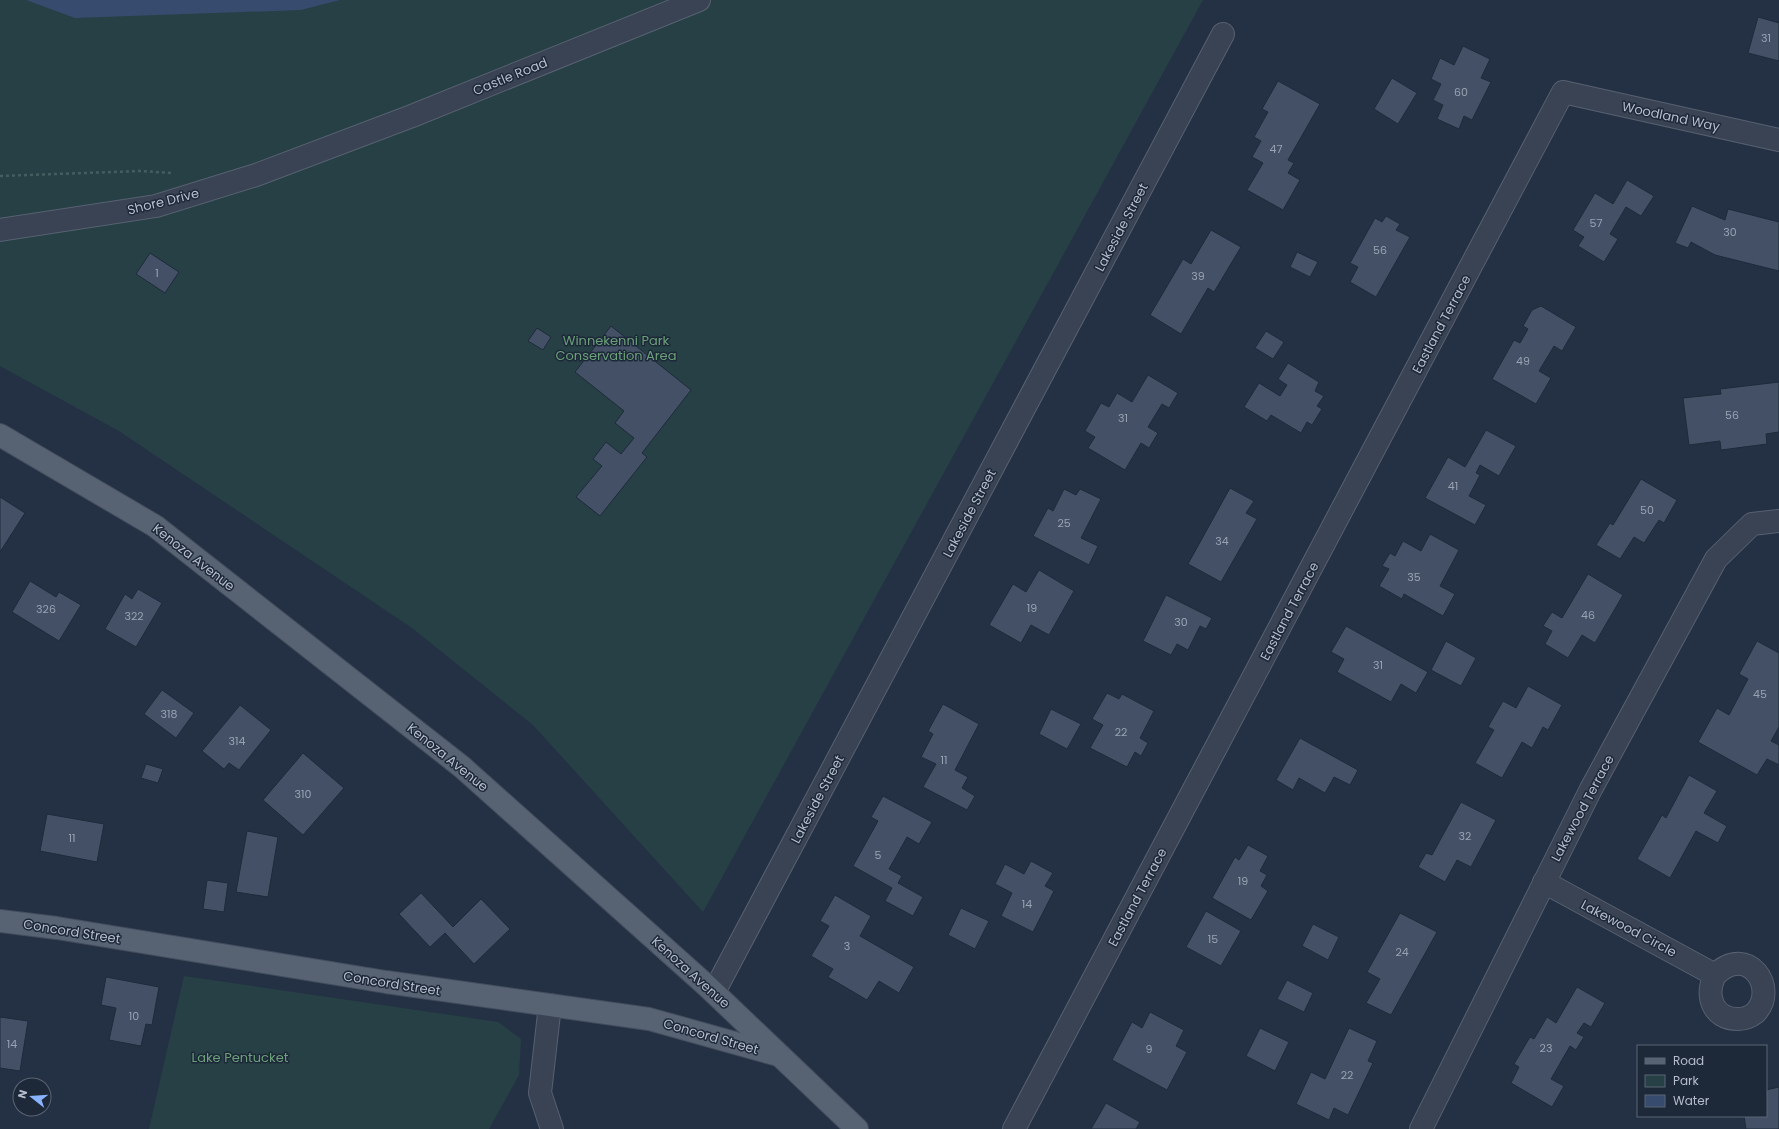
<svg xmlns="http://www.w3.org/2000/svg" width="1779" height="1129" font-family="Poppins,sans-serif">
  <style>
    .green { fill: #264045 }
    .water { fill: #364b6d }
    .building { fill: #435066; stroke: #1f2a3b }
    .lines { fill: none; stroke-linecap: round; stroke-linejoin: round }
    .minor-casing { stroke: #576171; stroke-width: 24 }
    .major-casing { stroke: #424c5d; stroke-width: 24 }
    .path { stroke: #455d61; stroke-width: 2.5; stroke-dasharray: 3 3; stroke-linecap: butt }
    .minor { stroke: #394353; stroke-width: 22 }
    .major { stroke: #576273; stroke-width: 22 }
    .labels { text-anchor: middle; stroke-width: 3; stroke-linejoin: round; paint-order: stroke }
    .number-label { font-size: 11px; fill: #99a2b3 }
    .street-label { font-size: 13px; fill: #b6becd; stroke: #1d2839 }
    .park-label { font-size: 13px; fill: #6ba079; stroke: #1d2839 }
  </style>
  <rect width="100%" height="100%" fill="#243144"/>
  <g class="green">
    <polygon points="0,0 1203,0 703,912 533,725 412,628 119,431 0,366"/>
    <polygon points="184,976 498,1022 521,1039 519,1075 489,1129 149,1129"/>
  </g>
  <polygon class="water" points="26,0 340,0 301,10 75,18"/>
  <g class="building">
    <polygon points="1758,17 1779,23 1779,61 1748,53"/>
    <polygon points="1463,46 1490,59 1481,78 1491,82 1472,120 1464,116 1459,129 1437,119 1443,105 1433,100 1441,84 1431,79 1440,58 1454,65"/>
    <polygon points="1392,78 1417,93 1398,124 1374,109"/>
    <polygon points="1278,81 1320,104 1288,160 1294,163 1288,173 1300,180 1283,210 1247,190 1263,163 1252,157 1261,141 1254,137 1268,112 1262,109"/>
    <polygon points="1627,180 1654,196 1641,216 1626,207 1610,234 1618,239 1604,262 1578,246 1584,237 1573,230 1595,193 1613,204"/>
    <polygon points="1692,206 1725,220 1728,209 1779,222 1779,271 1715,255 1691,242 1688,248 1675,243"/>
    <polygon points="1386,216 1400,224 1396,230 1410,237 1376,297 1350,282 1358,267 1350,263 1375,218 1382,222"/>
    <polygon points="1211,230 1241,247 1214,292 1208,288 1181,334 1150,315 1183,259 1191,264"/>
    <polygon points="1297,252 1318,262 1310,277 1290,267"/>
    <polygon points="150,253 179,272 165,293 136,274"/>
    <polygon points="1541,306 1576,327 1562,351 1554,346 1539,371 1551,378 1536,404 1492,379 1514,340 1520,343 1528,329 1523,326 1532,310"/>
    <polygon points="611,326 691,390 642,453 647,457 600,516 576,497 602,466 593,459 606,442 621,454 634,438 615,423 624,411 575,372"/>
    <polygon points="537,328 551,337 543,350 528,341"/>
    <polygon points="1266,331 1284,342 1273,359 1255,348"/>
    <polygon points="1288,363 1319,382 1315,391 1324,396 1317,406 1322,409 1312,425 1307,422 1301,433 1271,415 1267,421 1244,407 1259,383 1280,396 1287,385 1278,379"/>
    <polygon points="1148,375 1178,393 1169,408 1162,404 1148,427 1158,433 1149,448 1141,443 1125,470 1088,448 1095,437 1085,431 1101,403 1109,407 1117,393 1132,402"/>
    <polygon points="1779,382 1779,432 1766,434 1767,444 1721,450 1720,441 1689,445 1683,398 1721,394 1720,389"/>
    <polygon points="1486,430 1516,446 1499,476 1480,465 1476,473 1480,475 1469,496 1486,505 1475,525 1425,498 1448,457 1465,467"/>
    <polygon points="1641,479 1677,500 1664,523 1659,520 1644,543 1634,537 1620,559 1596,545 1610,523 1613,525"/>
    <polygon points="1230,488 1254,501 1246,513 1257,519 1221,582 1188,564"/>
    <polygon points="1064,489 1076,495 1080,489 1101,499 1081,538 1098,546 1089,565 1033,536 1048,508 1053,511"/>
    <polygon points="0,497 25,513 0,552"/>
    <polygon points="1430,534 1459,550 1440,586 1455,594 1443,616 1404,594 1402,599 1379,586 1389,569 1382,566 1390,553 1395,556 1403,541 1421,551"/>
    <polygon points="1039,570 1074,591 1049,635 1031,625 1021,643 989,625 1013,584 1026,592"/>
    <polygon points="1588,574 1623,595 1595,643 1582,635 1568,658 1545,644 1552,631 1543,626 1552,612 1562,618"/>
    <polygon points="30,581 56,597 59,592 81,605 59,641 12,612"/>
    <polygon points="138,589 162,603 136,647 105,629 125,594 132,599"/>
    <polygon points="1166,595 1212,618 1206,629 1200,626 1188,650 1177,644 1171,655 1143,641"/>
    <polygon points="1346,626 1428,672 1416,693 1401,684 1391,702 1337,672 1344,659 1331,652"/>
    <polygon points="1446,641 1476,658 1461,686 1431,670"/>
    <polygon points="1757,641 1779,653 1779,727 1771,741 1779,745 1779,765 1767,759 1757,775 1698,742 1717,708 1729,715 1748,679 1739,674"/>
    <polygon points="1528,686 1562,705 1548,730 1543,727 1532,748 1522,742 1502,778 1475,763 1494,730 1488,727 1503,701 1516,708"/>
    <polygon points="162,690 194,713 176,738 144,714"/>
    <polygon points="1107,693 1119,699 1122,694 1154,711 1140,738 1148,743 1141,756 1135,752 1127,767 1090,748 1103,725 1092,719"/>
    <polygon points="943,704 979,724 955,770 968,777 962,788 975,796 967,810 923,787 936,764 921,757 933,734 928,731"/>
    <polygon points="240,705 271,730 239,770 229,763 224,769 202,751"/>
    <polygon points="1051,709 1081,724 1067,749 1039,734"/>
    <polygon points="1300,738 1358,770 1350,785 1334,777 1325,793 1299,778 1293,790 1276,780"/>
    <polygon points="303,753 344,788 303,835 263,800"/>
    <polygon points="146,764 163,769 158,783 141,778"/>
    <polygon points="1689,775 1717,791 1704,813 1727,826 1718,843 1696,831 1670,878 1637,859 1662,815 1666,818"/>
    <polygon points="883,796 932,822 919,844 907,837 889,869 902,876 898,883 923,897 913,916 885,901 892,888 853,866 878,821 871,817"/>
    <polygon points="1461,802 1496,820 1471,867 1457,860 1445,882 1418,867 1426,853 1432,855"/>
    <polygon points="47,814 104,824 97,862 40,851"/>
    <polygon points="247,831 278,837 268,897 236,892"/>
    <polygon points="1248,845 1268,856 1260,871 1267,875 1261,886 1268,891 1251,920 1212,898 1235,857 1239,860"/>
    <polygon points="1031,861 1053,873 1045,886 1054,891 1033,932 1001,916 1012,893 995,884 1005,864 1024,874"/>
    <polygon points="207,880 228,883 224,912 203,909"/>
    <polygon points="421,893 453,927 481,899 510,929 474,964 445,933 430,947 399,914"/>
    <polygon points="835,895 871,916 860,936 914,967 899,993 879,981 867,1000 828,977 833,969 811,956 829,926 820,921"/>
    <polygon points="961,908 989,921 975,949 948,935"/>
    <polygon points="1206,911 1241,931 1221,966 1186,947"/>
    <polygon points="1400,913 1437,932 1391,1015 1366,1003 1380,979 1367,972"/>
    <polygon points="1313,924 1339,937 1328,960 1302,946"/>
    <polygon points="106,977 159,987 152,1025 146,1024 141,1046 109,1040 116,1008 101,1005"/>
    <polygon points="1287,980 1313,993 1304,1012 1277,999"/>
    <polygon points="1577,987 1605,1003 1591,1027 1584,1023 1577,1033 1584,1037 1576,1050 1570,1046 1551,1079 1564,1086 1552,1107 1511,1083 1519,1067 1514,1064 1530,1037 1534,1039 1547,1017 1556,1023"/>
    <polygon points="1150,1012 1184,1030 1176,1046 1187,1052 1167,1090 1112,1060 1132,1022 1142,1028"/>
    <polygon points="0,1017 28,1021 20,1071 0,1068"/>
    <polygon points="1260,1028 1289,1042 1275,1071 1246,1056"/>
    <polygon points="1349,1028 1377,1041 1368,1061 1373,1063 1348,1115 1334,1108 1329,1120 1296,1104 1311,1072 1325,1079"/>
    <polygon points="1779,1087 1779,1129 1746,1129 1744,1116 1766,1116 1766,1090"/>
    <polygon points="1106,1103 1140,1122 1136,1129 1091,1129"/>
  </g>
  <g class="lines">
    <defs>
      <g id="minor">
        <polyline points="0,230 156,206 256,175 412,116 699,0"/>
        <path d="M1544,882L1715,975C1705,995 1712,1019 1738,1019C1744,1019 1750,1017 1755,1013C1779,989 1748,942 1715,975"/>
        <polyline points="714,992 1223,34"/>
        <polyline points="550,1005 540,1093 552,1129"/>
        <polyline points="1014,1129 1563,92 1779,140"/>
        <polyline points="1421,1129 1591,789 1716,559 1752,524 1779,521"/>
      </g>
      <g id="major">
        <polyline points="0,435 155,526 462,767 707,986 857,1129"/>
        <polyline points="0,921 57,928 386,982 649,1019 778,1055"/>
      </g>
    </defs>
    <use href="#minor" class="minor-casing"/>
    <use href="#major" class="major-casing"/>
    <polyline class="path" points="0,176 141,171 172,173"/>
    <use href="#minor" class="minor"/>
    <use href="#major" class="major"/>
  </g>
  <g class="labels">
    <g class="number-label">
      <text x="1766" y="42">31</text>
      <text x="1461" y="96">60</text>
      <text x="1276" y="153">47</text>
      <text x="1596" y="227">57</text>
      <text x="1730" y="236">30</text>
      <text x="1380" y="254">56</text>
      <text x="157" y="277">1</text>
      <text x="1198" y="280">39</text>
      <text x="1523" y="365">49</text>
      <text x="1732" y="419">56</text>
      <text x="1123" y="422">31</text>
      <text x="1453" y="490">41</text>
      <text x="1647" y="514">50</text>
      <text x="1064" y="527">25</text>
      <text x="1222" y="545">34</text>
      <text x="1414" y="581">35</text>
      <text x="1032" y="612">19</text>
      <text x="46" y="613">326</text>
      <text x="1588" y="619">46</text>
      <text x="134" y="620">322</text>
      <text x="1181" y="626">30</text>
      <text x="1378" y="669">31</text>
      <text x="1760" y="698">45</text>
      <text x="169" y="718">318</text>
      <text x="1121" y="736">22</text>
      <text x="237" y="745">314</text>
      <text x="944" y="764">11</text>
      <text x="303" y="798">310</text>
      <text x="1465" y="840">32</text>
      <text x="72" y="842">11</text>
      <text x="878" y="859">5</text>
      <text x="1243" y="885">19</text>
      <text x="1027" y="908">14</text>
      <text x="1213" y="943">15</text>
      <text x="847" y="950">3</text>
      <text x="1402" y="956">24</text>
      <text x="134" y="1020">10</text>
      <text x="12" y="1048">14</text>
      <text x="1546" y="1052">23</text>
      <text x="1149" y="1053">9</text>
      <text x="1347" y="1079">22</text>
    </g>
    <g class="street-label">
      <text transform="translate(510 76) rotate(-22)" y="5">Castle Road</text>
      <text transform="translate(1671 116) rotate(12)" y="5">Woodland Way</text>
      <text transform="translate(163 201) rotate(-14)" y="5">Shore Drive</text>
      <text transform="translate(1121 227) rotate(-62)" y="5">Lakeside Street</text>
      <text transform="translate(1441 324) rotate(-62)" y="5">Eastland Terrace</text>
      <text transform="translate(969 513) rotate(-62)" y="5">Lakeside Street</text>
      <text transform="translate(194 557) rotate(38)" y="5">Kenoza Avenue</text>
      <text transform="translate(1289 611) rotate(-62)" y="5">Eastland Terrace</text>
      <text transform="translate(448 757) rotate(39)" y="5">Kenoza Avenue</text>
      <text transform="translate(817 799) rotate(-62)" y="5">Lakeside Street</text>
      <text transform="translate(1582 808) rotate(-62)" y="5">Lakewood Terrace</text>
      <text transform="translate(1137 897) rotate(-62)" y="5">Eastland Terrace</text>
      <text transform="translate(1629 928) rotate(28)" y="5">Lakewood Circle</text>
      <text transform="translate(72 931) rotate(9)" y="5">Concord Street</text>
      <text transform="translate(691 972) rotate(42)" y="5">Kenoza Avenue</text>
      <text transform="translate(392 983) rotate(9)" y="5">Concord Street</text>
      <text transform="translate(711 1036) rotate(16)" y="5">Concord Street</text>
    </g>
    <g class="park-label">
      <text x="616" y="345">Winnekenni Park<tspan x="616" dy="15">Conservation Area</tspan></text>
      <text x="240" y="1062">Lake Pentucket</text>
    </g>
  </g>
  <rect x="1637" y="1045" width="130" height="72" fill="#1d2839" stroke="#5a6474"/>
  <rect x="1645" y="1058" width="20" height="6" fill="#576273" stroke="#5a6474"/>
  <text x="1673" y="1065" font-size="12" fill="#b6becd">Road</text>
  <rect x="1645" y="1075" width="20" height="12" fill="#264045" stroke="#5a6474"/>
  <text x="1673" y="1085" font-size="12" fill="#b6becd">Park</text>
  <rect x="1645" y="1095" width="20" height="12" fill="#364b6d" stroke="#5a6474"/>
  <text x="1673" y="1105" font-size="12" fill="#b6becd">Water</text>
  <g transform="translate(32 1097) rotate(287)"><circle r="19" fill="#1d2839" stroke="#5a6474"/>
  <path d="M0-3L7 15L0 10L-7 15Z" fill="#89b3ff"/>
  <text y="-6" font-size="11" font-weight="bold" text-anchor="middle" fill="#b6becd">N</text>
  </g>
</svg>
